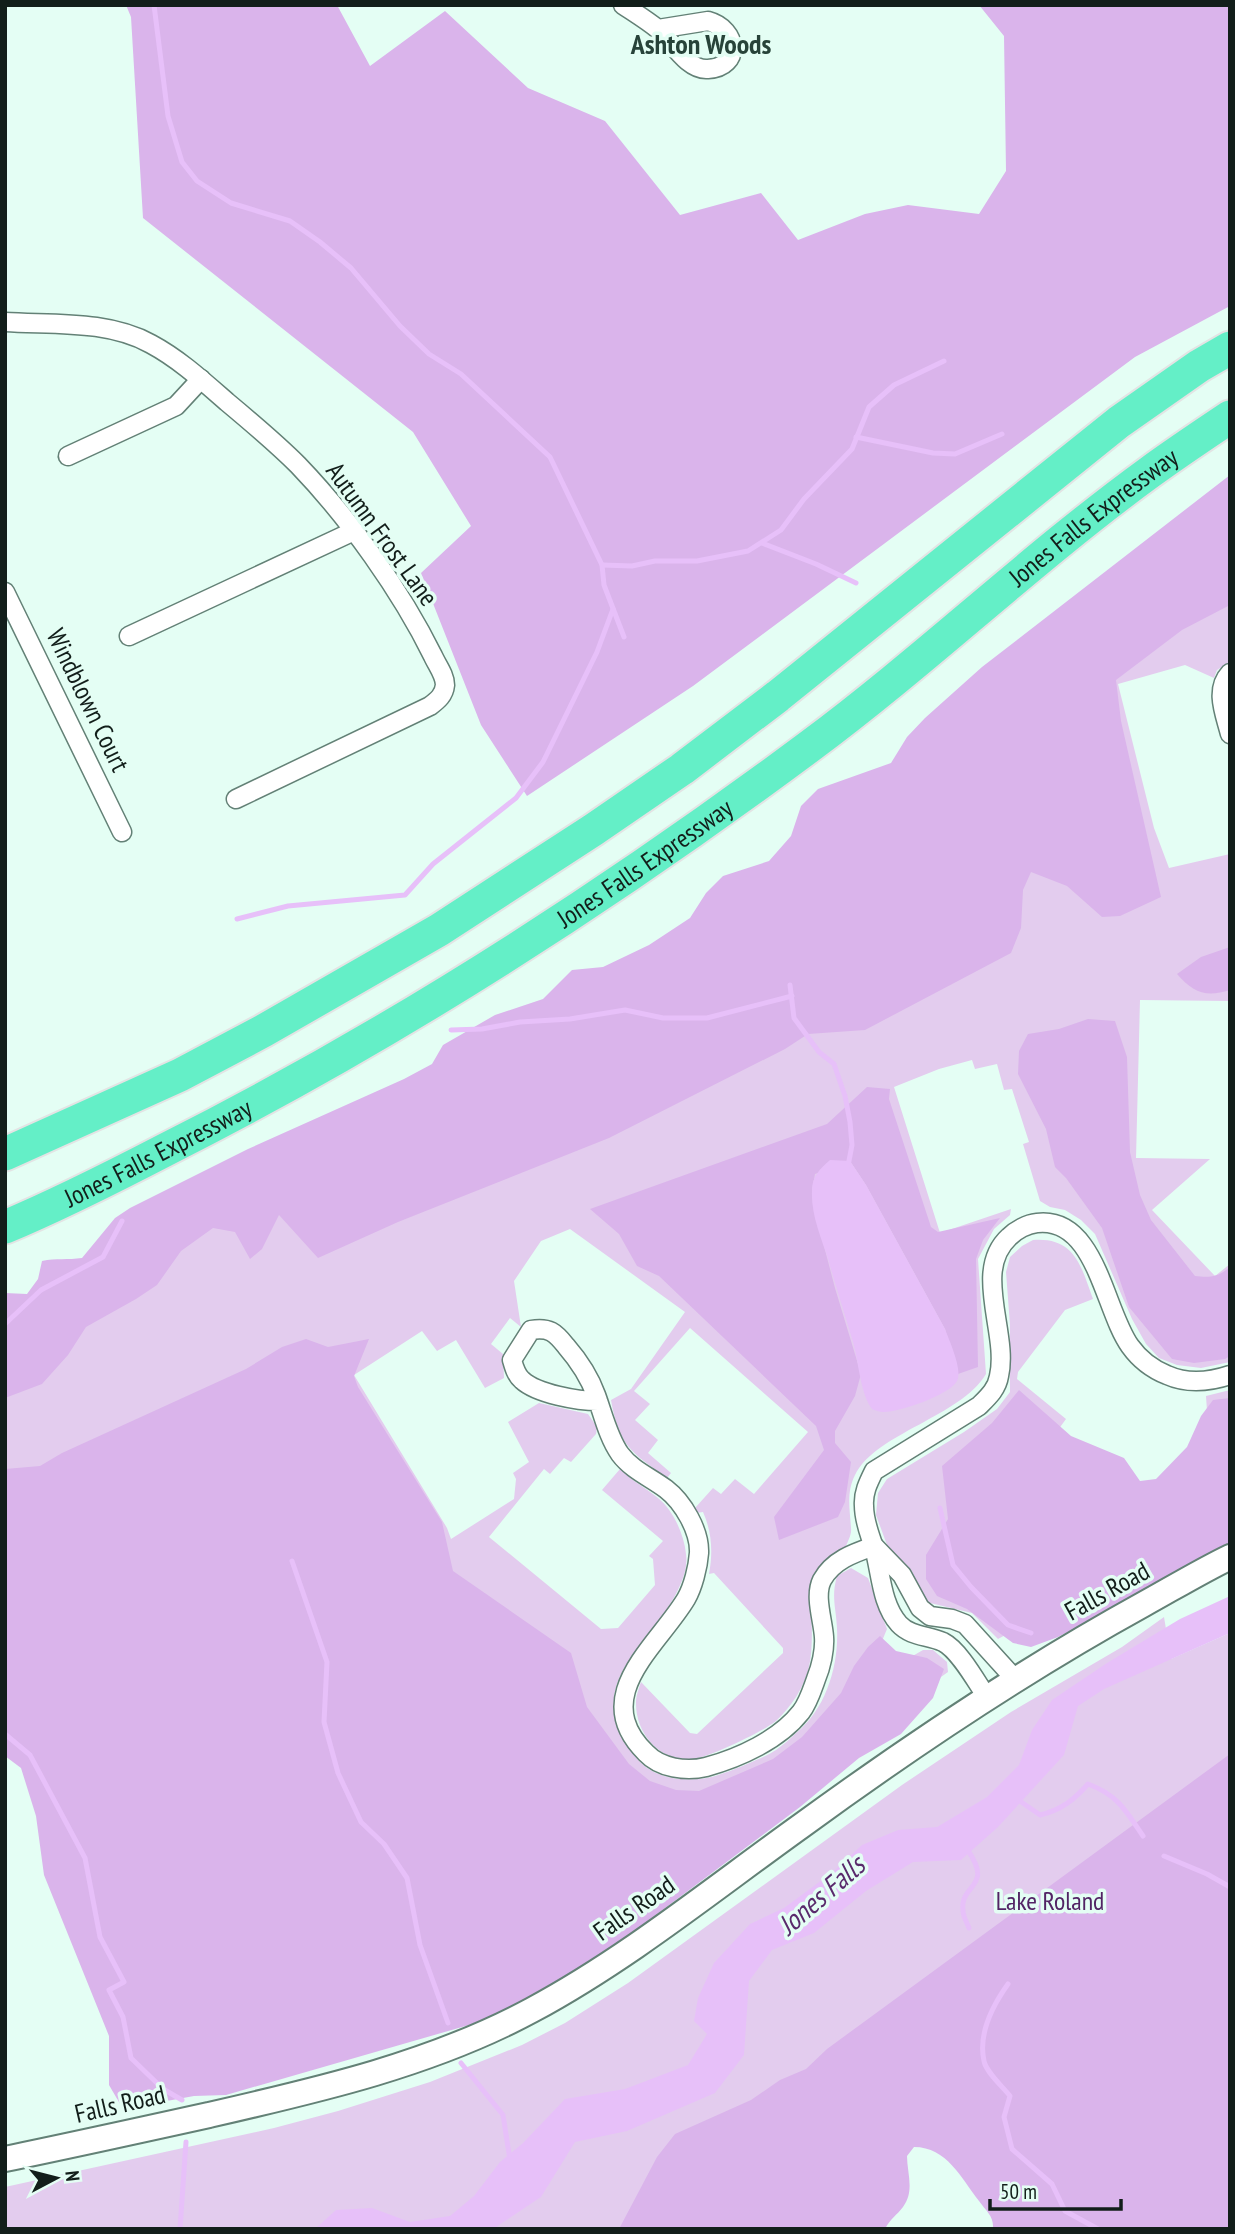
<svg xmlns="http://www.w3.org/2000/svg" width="1235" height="2234" font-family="'PT Sans Narrow',sans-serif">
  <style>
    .green { fill: #e3ccee }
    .forest { fill: #dab4eb }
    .water { fill: #e7c0f9 }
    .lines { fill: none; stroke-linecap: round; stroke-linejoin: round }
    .stream { stroke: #e7c0f9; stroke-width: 5 }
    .minor-casing { stroke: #638176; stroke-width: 21 }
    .secondary-casing { stroke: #638176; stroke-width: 28 }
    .motorway-casing { stroke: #e3e4e4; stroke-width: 37 }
    .minor { stroke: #fff; stroke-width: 18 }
    .secondary { stroke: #fff; stroke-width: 24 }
    .motorway { stroke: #64efc7; stroke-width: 33 }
    .labels { text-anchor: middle; stroke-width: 7; stroke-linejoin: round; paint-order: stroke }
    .street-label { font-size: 26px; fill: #121e1a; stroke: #e4fef4 }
    .park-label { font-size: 26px; fill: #522465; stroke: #e4fef4 }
    .neighbourhood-label { font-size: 28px; font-weight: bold; fill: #274339; stroke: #e4fef4 }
    .water-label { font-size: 28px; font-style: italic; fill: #592a6c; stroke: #e4fef4 }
  </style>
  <rect width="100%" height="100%" fill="#e4fef4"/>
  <g class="green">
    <path d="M1230,601V662L1217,670L1214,678L1185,665L1118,684L1154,828L1169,868L1230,854V1001L1140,1000L1136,1158L1210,1159L1152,1210L1215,1276L1230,1264V1362L1201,1368L1177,1365L1159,1358L1146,1344L1132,1319L1095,1234L1081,1220L1065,1210L1050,1207L1040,1201L1023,1144L1029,1142L1012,1089L1004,1090L997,1064L975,1069L972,1060L939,1069L894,1087L940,1233L1011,1209L1010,1215L994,1229L978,1259L986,1374C960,1417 876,1433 855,1475C846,1493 850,1509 851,1528C852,1535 847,1542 845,1549C829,1555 814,1568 810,1586C809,1593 811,1601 811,1608C812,1627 813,1648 809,1667C804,1688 791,1707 776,1721C762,1732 710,1757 693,1759C660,1763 635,1733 636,1702C636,1696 639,1688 641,1682L690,1733L697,1734L783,1653V1648L714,1573L709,1574C713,1553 712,1532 703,1512L696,1513L695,1508L713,1488L721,1494L735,1479L754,1494L808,1432L690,1328L634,1391L650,1404L635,1420L658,1440L648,1453L671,1473L667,1478C631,1452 619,1446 611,1400L631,1389L685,1312L570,1229L541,1241L514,1281L521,1327L510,1318L491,1344L503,1354L504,1378L485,1388L456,1340L437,1351L422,1331L354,1375L447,1528L451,1539L514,1499L516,1479L513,1473L529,1462L508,1422L539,1403L588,1414L597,1427L596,1434L571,1462L564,1458L550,1474L544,1469L489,1537L601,1629L618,1628L655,1585L653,1559L649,1556L663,1541L602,1490L620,1469C633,1482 645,1487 658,1498C673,1510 684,1534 686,1554C688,1569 682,1581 676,1594C643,1655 581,1683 635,1756C651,1778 681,1782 707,1778C720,1776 764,1758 776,1750C783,1745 790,1739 796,1733C826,1709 839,1665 837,1628C836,1607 831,1597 837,1576L851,1568L868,1578L887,1629L882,1641L897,1665L923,1650H933L947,1662L948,1672L569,1941L5,1471V1359L103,1270Z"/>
    <path d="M1033,1240C1075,1237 1081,1266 1093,1299L1065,1310L1018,1372L1017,1379L1066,1419L1058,1430L1153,1494L1208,1426L1206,1396L1230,1390V1512L998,1639L972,1613L926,1602L911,1570L887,1545L876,1515L878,1493L887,1479L964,1432L997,1409L1010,1392V1325L1006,1272L1010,1257L1022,1246Z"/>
    <polygon points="1164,1617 1171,1659 1230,1633 1230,2229 942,2046 759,2229 5,2229 5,2187 274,2128 338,2111 430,2082 522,2045 565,2023 628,1983 902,1785 1011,1712 1122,1647"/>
  </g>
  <g class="forest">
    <polygon points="126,5 337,5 370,66 445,11 528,88 605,121 680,215 761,193 798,240 865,214 908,205 979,214 1006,171 1004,36 979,5 1230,5 1230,306 1135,357 693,686 527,796 481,725 421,573 471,526 413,432 143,218 131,17"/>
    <path d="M1230,475V605L1182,630L1116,680L1121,721L1161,897L1120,916L1102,917L1067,886L1031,872L1023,890L1021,928L1011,953L865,1030L808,1034L785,1049L609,1138L398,1222L318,1258L279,1215L262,1249L250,1259L235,1232L213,1228L181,1251L157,1285L136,1299L86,1327L68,1355L42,1384L5,1398V1293L27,1294L38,1279L42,1261C56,1258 68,1260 82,1258L115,1218L130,1208L248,1149L404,1079L432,1064L443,1045L495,1015L543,999L572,970L603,967L649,945L690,918L706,893L723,876L769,861L791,836L801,806L818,789L891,763L907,737L925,718L982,667Z"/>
    <path d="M1230,947V990C1205,998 1193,992 1177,974L1201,957Z"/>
    <path d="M1088,1019L1115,1021L1127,1057L1130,1152L1140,1195L1151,1220L1195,1276C1210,1278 1218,1277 1230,1267V1356L1225,1359L1194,1363L1172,1359L1129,1307L1102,1228L1066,1178L1055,1167L1046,1129L1018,1074L1019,1051L1028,1034L1059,1029Z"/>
    <polygon points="867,1087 890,1089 889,1099 931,1227 938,1232 1000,1218 983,1240 976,1259 978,1367 958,1374 945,1329 866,1185 850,1161 815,1174 812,1190 813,1204 835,1288 861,1374 855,1396 835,1431 835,1443 851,1462 845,1502 838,1517 779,1540 774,1517 824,1450 816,1426 659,1276 637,1266 619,1234 590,1209 827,1124"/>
    <polygon points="306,1339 328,1347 369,1339 354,1376 358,1387 442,1522 453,1571 571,1653 587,1707 629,1764 650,1781 676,1790 699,1791 773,1759 802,1737 841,1693 854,1666 868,1647 880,1636 896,1651 927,1658 944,1669 933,1698 901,1734 859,1758 800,1807 601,1956 504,2011 469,2025 226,2095 194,2096 123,2109 109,2085 109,2036 44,1875 36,1816 21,1768 5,1756 5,1469 40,1466 62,1453 246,1369 282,1347"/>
    <polygon points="1019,1390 1071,1436 1124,1458 1140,1481 1156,1479 1187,1447 1201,1416 1213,1400 1230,1398 1230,1548 1058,1637 1031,1647 1013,1643 967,1609 937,1596 926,1579 926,1555 948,1519 942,1466 992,1423"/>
    <path d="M1230,1754V2229H993C994,2216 986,2211 979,2201C961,2178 947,2147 914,2147L907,2156C907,2173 915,2191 903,2207C897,2215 890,2219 885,2229H619L657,2157L675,2134L751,2100L780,2080L806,2069L827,2049Z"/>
  </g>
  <g class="water">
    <path d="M830,1160L850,1161L866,1185L945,1329C949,1340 963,1370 957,1381C950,1395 897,1413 883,1412C879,1412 875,1410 872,1409C860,1393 859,1363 853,1342C845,1315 836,1287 828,1259C821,1237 811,1215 812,1191C812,1176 820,1169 830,1160Z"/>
    <polygon points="1230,1596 1230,1633 1104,1689 1078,1706 1064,1755 998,1827 961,1860 913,1862 866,1891 814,1933 772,1950 749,1981 744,2055 715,2093 627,2131 575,2142 541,2197 493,2229 315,2229 336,2210 372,2208 410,2222 450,2216 474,2196 500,2162 523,2143 565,2099 625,2089 688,2065 707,2034 694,2021 698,1998 714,1963 750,1924 784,1908 833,1872 862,1845 898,1830 937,1827 987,1797 1019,1765 1032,1730 1052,1700 1107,1663 1180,1619"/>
  </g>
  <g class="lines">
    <g class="stream">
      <polyline points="154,5 168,116 182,162 197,181 231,203 290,221 320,242 351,268 400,326 429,354 461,374 550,457 602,565 604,585 624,637"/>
      <polyline points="856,437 933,453 955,454 1002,434"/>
      <polyline points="762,543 816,564 856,583"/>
      <polyline points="602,565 632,566 655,561 697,561 748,551 781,530 804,499 852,449 869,407 894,385 944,361"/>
      <polyline points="237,919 288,906 405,895 433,864 516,798 543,762 597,652 613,609"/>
      <polyline points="790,985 794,1018 819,1052 834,1064 845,1096 850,1122 852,1145 848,1166"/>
      <polyline points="451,1030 482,1029 520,1022 570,1019 625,1010 663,1018 707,1018 792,996"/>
      <polyline points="5,1324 41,1290 103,1257 122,1221"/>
      <polyline points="940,1508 953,1565 971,1587 1008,1625 1031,1633"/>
      <polyline points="292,1561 327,1662 324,1722 338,1773 361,1822 384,1844 407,1878 420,1945 448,2023"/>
      <polyline points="5,1734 30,1755 85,1858 100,1937 124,1982 109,1990 123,2017 131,2058 163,2089 182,2100"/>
      <path d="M1017,1799L1040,1815C1061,1810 1074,1800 1088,1784C1118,1795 1126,1811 1143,1836"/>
      <path d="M967,1849C995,1889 959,1883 963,1911C963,1916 967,1923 969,1928"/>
      <polyline points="1164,1856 1207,1874 1230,1887"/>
      <path d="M1008,1984C993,2005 978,2034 984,2061C986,2072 1003,2087 1010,2096L1004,2117L1012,2149L1052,2184L1065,2211L1098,2229"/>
      <polyline points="461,2063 503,2115 510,2160"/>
      <polyline points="180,2229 186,2142"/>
    </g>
    <defs>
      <g id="minor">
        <path d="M623,5C635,13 648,21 659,30C672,42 688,71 708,69C742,67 738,29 708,21L658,29"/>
        <path d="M5,322C53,325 108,320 151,344C179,359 203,381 227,402C251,422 276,443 298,465C349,518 401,591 433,656C437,665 445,675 445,685C444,695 438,700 430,706L236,799"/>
        <polyline points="68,456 176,406 201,379"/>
        <polyline points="5,592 122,832"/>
        <polyline points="129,636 354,531"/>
        <path d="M1230,673C1214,690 1225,714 1230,734"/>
        <path d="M598,1401C578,1401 537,1394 522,1380C516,1375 514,1367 512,1360L531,1330C549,1327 555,1332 566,1346C579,1361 589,1376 596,1395C603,1414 608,1437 620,1454C632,1470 650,1477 666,1489C683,1502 700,1531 699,1553C698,1567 693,1587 686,1599C657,1647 588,1696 646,1753C660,1768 686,1772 706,1767C739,1758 779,1740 801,1712C808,1703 812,1690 816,1679C821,1667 825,1650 824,1637C823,1620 814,1596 822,1580C833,1560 854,1553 874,1546"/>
        <polyline points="874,1546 902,1575 920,1608 930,1616 952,1619 965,1624 1014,1678"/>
        <path d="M986,1696C976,1681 959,1650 943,1642C928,1635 911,1637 899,1624C881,1604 881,1572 874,1548C870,1534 864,1522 864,1506C863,1493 868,1483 874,1471L979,1406C988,1397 997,1389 999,1376C1009,1333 972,1271 1009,1237C1016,1230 1027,1224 1037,1223C1096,1216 1104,1310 1130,1346C1140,1360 1152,1369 1167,1375C1187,1384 1209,1382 1230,1375"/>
      </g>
      <path id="secondary" d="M5,2159C73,2145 141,2130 209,2115C318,2090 432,2064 532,2010C627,1959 713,1889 801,1826C912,1745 1024,1670 1144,1604C1173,1588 1201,1571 1230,1557"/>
      <g id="motorway">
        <polyline points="5,1154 180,1075 263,1031 439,930 593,830 682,769 778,696 1119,422 1199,366 1230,348"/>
        <path id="s1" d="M5,1227C60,1204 113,1177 165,1150C393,1035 606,898 810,746C927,659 1033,557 1150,472C1176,453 1203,435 1230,417"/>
      </g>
    </defs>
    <use href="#minor" class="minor-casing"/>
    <use href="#secondary" class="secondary-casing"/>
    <use href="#motorway" class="motorway-casing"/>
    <use href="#minor" class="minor"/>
    <use href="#secondary" class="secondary"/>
    <use href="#motorway" class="motorway"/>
  </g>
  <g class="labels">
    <g class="street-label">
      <text dy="9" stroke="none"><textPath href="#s1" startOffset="1304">Jones Falls Expressway</textPath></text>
      <text transform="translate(382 534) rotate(54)" y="9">Autumn Frost Lane</text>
      <text transform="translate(88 700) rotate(64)" y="9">Windblown Court</text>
      <text dy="9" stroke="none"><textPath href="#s1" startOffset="737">Jones Falls Expressway</textPath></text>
      <text dy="9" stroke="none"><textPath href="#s1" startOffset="170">Jones Falls Expressway</textPath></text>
      <text transform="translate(1107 1591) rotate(-29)" y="9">Falls Road</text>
      <text transform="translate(634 1908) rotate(-35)" y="9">Falls Road</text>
      <text transform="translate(120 2104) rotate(-13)" y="9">Falls Road</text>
    </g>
    <g class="park-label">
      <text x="1050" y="1910">Lake Roland</text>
    </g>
    <g class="neighbourhood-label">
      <text x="701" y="54">Ashton Woods</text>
    </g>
    <g class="water-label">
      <text transform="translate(821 1895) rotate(-41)" y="10">Jones Falls</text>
    </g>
  </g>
  <rect width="1235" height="2234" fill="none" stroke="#121e1a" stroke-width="14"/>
  <g transform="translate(56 2178) rotate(83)" stroke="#e4fef4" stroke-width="5" paint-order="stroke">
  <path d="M0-5L12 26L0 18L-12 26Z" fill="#121e1a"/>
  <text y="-10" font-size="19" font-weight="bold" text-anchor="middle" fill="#121e1a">N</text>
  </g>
  <path d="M990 2199v10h131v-10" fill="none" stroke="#121e1a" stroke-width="3.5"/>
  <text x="1000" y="2199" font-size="21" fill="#121e1a" stroke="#e4fef4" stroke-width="5" paint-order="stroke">50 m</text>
</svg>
